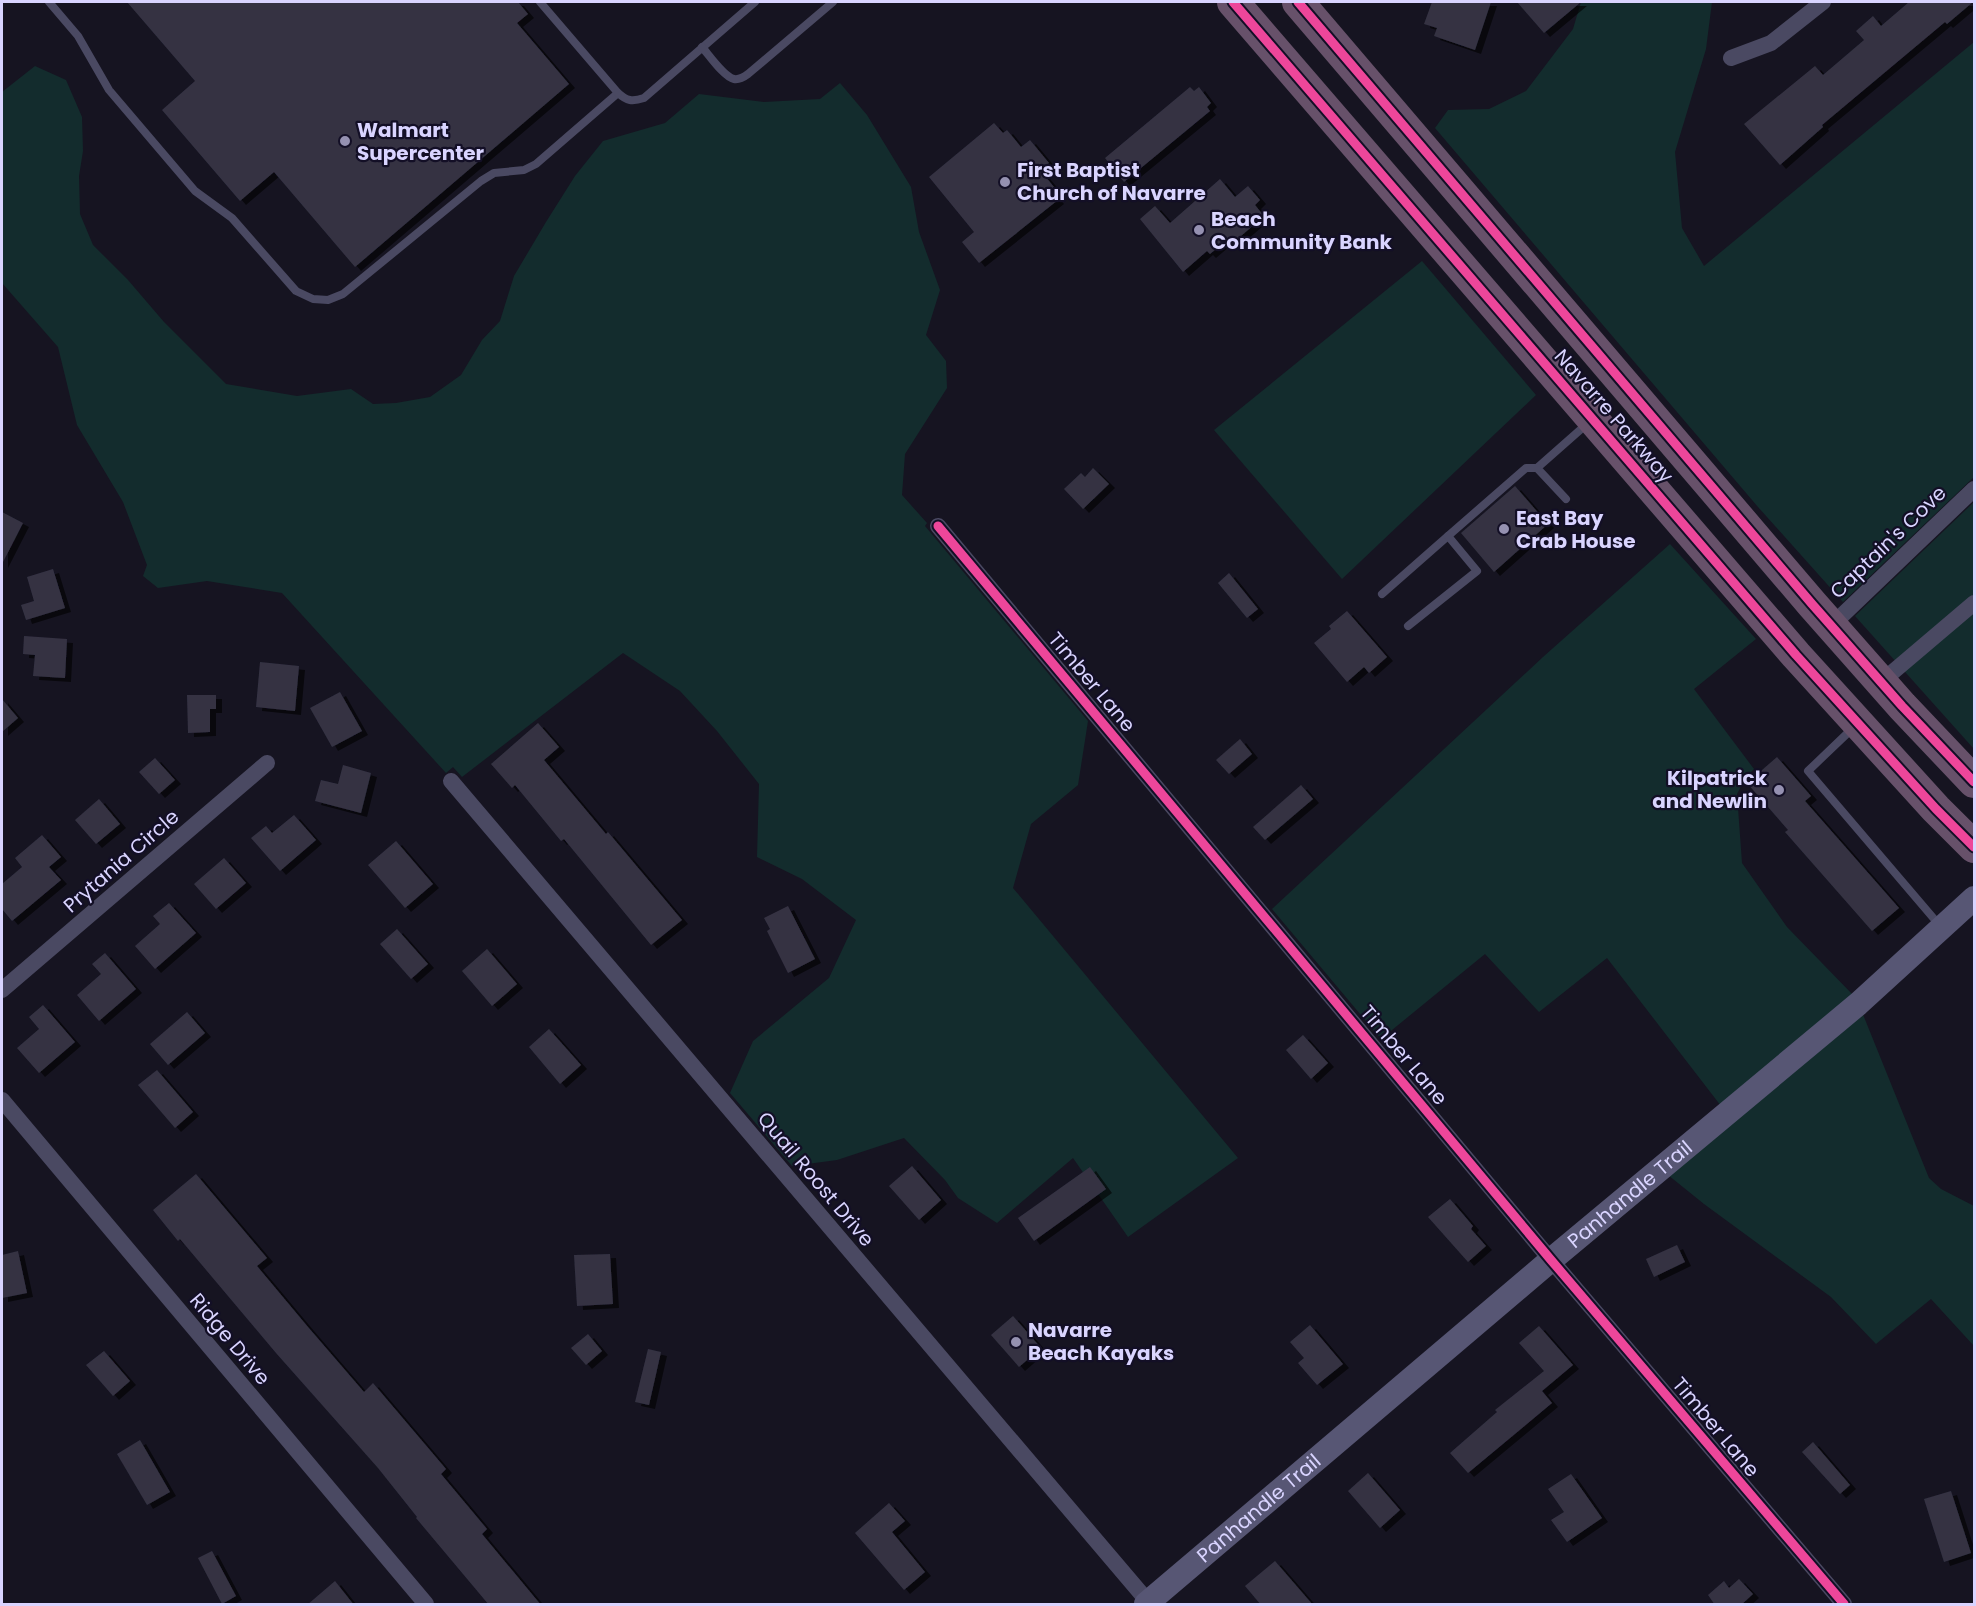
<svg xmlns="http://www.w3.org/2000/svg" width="1976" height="1606" font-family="Poppins,sans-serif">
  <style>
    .green { fill: #132c2d }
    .building { fill: #343243; filter: url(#shadow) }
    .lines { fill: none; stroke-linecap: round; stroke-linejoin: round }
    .lane { stroke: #4a4962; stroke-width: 8 }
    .street { stroke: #4a4962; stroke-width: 16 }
    .secondary { stroke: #575674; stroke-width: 24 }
    .highway { stroke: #67516a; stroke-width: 32 }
    .cycleway-casing { stroke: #130f26; stroke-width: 13 }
    .cycleway { stroke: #ed469a; stroke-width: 9 }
    .poi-dot { fill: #9591b1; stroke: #130f26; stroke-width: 2 }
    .labels { text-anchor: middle; stroke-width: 4.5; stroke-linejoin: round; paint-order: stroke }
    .poi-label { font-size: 20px; font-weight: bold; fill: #d9d4ff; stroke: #130f26; text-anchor: start }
    .street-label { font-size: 20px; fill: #d9d4ff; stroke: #130f26 }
  </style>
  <defs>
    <filter id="shadow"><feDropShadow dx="6" dy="4" stdDeviation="0" flood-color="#0009"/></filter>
  </defs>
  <rect width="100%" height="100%" fill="#161421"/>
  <g class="green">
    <polygon points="1581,2 1712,2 1706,49 1675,152 1682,228 1704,266 1974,42 1974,477 1843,602 1758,507 1435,128 1448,110 1489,109 1526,91 1573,29"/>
    <polygon points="35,66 66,80 82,117 83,151 79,176 80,214 93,245 128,280 164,322 226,384 297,396 351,389 373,404 396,403 430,397 461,375 482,340 500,321 514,276 546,222 575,176 603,141 665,123 699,94 764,102 820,99 840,83 867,115 911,187 919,232 940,290 926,335 946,361 947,388 905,454 902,495 927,523 925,526 1088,721 1078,785 1031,824 1013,888 1238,1158 1128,1237 1073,1158 997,1223 958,1198 945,1180 904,1138 837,1160 792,1166 730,1093 753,1041 829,978 856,920 802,879 757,857 759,784 717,731 680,691 623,653 462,777 453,767 446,773 282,593 207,581 158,588 143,576 147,565 123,502 77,425 58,347 2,283 2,92"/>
    <polygon points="1422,261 1536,395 1342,579 1214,430"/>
    <polygon points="1974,502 1974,749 1855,616"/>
    <polygon points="1670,544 1756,639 1694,689 1754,769 1746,777 1737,794 1742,863 1787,927 1854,996 1721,1106 1607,958 1539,1012 1485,954 1381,1039 1272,909 1543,657"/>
    <polygon points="1862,1012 1929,1178 1941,1189 1974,1206 1974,1346 1931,1299 1876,1344 1831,1297 1704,1204 1668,1175"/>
  </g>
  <g class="building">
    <polygon points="127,2 518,2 528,14 517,23 569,84 355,267 274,172 240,201 162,110 195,81"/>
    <polygon points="1432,2 1491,2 1475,50 1434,36 1437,28 1424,24"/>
    <polygon points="1517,2 1581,2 1544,33"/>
    <polygon points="1909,2 1973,2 1947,24 1945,22 1822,125 1823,127 1780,165 1744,124 1815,66 1823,75 1864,40 1856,31 1873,16 1881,26"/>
    <polygon points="1190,87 1194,91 1199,87 1211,103 1207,107 1210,111 1124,182 1105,158"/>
    <polygon points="994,123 1003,133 1007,130 1021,147 1030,140 1049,163 1040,170 1054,187 1050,190 1058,200 979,263 962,242 974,232 929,177"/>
    <polygon points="1220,179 1235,197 1248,186 1260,200 1255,205 1264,216 1233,243 1229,238 1210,254 1207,251 1183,272 1140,219 1155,206 1170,223"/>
    <polygon points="1093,468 1109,484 1083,509 1064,489 1081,473 1085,477"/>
    <polygon points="1515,486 1548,524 1494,572 1461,533"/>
    <polygon points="2,512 23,523 2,564"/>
    <polygon points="53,569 65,608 26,620 21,605 34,601 27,577"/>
    <polygon points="1229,573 1258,609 1247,618 1218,583"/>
    <polygon points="1347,611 1387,657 1369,673 1364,667 1347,682 1314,643 1331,629 1329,626"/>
    <polygon points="24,636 67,639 65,678 33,676 35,655 23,654"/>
    <polygon points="260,662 299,666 295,711 256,707"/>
    <polygon points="340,692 362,731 332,747 310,708"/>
    <polygon points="187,695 216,695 216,709 210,709 210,732 188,733"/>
    <polygon points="2,699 18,718 2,732"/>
    <polygon points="538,723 559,747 544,760 606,834 608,832 682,920 651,945 564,839 561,841 515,785 512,788 491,764"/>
    <polygon points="1240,739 1252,754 1229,774 1216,760"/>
    <polygon points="1777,757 1811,796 1805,801 1899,908 1872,931 1785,832 1788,830 1747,783"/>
    <polygon points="155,758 175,780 159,794 139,772"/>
    <polygon points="343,765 371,773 361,813 315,801 321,780 338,784"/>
    <polygon points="1301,785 1313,799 1265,840 1253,827"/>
    <polygon points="99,799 120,824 96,844 75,820"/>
    <polygon points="294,815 316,840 280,871 251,838 266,826 272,833"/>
    <polygon points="42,835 61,857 49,867 61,880 12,921 2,909 2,884 22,867 15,858"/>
    <polygon points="396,841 433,884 405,908 368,865"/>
    <polygon points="224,858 246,883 216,909 194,884"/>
    <polygon points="169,903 196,933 155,969 135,946 160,924 153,916"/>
    <polygon points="788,906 815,959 788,973 767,931 770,929 764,918"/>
    <polygon points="397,929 428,964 411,979 380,944"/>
    <polygon points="487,949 517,984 492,1006 462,971"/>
    <polygon points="105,953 136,989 99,1021 77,995 101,974 92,964"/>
    <polygon points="43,1005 75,1042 39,1073 17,1048 39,1029 29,1017"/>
    <polygon points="187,1012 205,1033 168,1065 150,1044"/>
    <polygon points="549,1029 581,1065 560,1084 529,1047"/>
    <polygon points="1303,1035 1328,1063 1311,1079 1286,1050"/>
    <polygon points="157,1070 193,1112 175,1128 138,1085"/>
    <polygon points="912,1166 941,1200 919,1220 889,1186"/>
    <polygon points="1090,1167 1106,1189 1034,1241 1018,1218"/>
    <polygon points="196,1174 267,1258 257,1266 308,1327 364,1392 373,1383 446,1469 441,1474 487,1529 482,1534 541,1605 489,1605 416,1518 417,1517 378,1468 276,1353 180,1239 178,1241 153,1210"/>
    <polygon points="1450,1199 1473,1226 1471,1229 1486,1246 1468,1262 1428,1217"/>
    <polygon points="1677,1245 1685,1262 1654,1277 1646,1259"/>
    <polygon points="18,1251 27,1293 2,1298 2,1255"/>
    <polygon points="610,1254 613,1304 577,1306 574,1255"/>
    <polygon points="1013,1316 1041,1348 1019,1367 991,1335"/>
    <polygon points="1310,1325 1343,1364 1317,1385 1298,1363 1304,1358 1290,1342"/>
    <polygon points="1539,1326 1573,1365 1542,1391 1552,1403 1468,1473 1450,1453 1497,1412 1495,1410 1544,1371 1519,1343"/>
    <polygon points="588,1334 602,1351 586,1365 571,1348"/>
    <polygon points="648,1349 661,1352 649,1405 635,1402"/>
    <polygon points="104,1351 130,1381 113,1396 86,1365"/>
    <polygon points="140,1440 170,1492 147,1505 117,1454"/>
    <polygon points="1813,1442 1850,1485 1840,1494 1802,1452"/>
    <polygon points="1368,1473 1400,1510 1380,1528 1348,1491"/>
    <polygon points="1571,1474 1602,1518 1567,1542 1551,1520 1564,1512 1548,1489"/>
    <polygon points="1951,1491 1971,1553 1944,1562 1924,1499"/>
    <polygon points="889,1503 905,1521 892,1532 925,1572 904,1590 855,1533"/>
    <polygon points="212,1551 236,1596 222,1604 198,1558"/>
    <polygon points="1275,1561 1313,1605 1261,1605 1245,1586"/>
    <polygon points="1739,1579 1753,1594 1741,1605 1715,1605 1708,1595 1724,1581 1729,1588"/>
    <polygon points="335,1581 354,1605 307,1605"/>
  </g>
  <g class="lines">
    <g class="lane">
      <path d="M49,2L78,36L109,90L195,191L232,218L296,291L313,299L328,300L343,294L481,181L494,173L524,170L536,164L618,93C627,101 632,102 644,98L755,2"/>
      <polyline points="540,2 618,93"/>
      <path d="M702,47C709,55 724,77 734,79C739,80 744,77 748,74L833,2"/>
      <polyline points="1566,499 1537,468 1588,423"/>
      <polyline points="1382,594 1448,536"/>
      <polyline points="1408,626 1477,571 1448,536 1526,468 1537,468"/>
      <polyline points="1854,727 1808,771 1941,927"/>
    </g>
    <g class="street">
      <polyline points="1731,58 1771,43 1823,2"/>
      <polyline points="938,526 1551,1260 1844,1604"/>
      <polyline points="1831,626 1974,489"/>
      <polyline points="1881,682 1974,603"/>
      <polyline points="451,781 1150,1604"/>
      <polyline points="2,990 267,763"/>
      <polyline points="2,1100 426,1604"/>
    </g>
    <path class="secondary" id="s1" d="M1146,1604L1551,1260L1858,1004L1974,898"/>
    <g class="highway">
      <polyline points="1233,2 1796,655 1936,809 1974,847"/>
      <polyline points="1298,2 1812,604 1902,706 1974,782"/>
    </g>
    <defs>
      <g id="cycleway">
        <polyline points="1233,2 1796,655 1936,809 1974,847"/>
        <polyline points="1298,2 1812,604 1902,706 1974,782"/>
        <polyline points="938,526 1551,1260 1844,1604"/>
      </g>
    </defs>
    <use href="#cycleway" class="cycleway-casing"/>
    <use href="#cycleway" class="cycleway"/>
  </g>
  <g class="poi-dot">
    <circle cx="345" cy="141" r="6"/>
    <circle cx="1005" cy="182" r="6"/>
    <circle cx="1199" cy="230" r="6"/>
    <circle cx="1504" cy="529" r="6"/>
    <circle cx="1779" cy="790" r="6"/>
    <circle cx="1016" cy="1342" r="6"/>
  </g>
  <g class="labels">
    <g class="poi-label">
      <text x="357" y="137">Walmart<tspan x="357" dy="23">Supercenter</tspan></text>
      <text x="1017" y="177">First Baptist<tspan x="1017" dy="23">Church of Navarre</tspan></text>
      <text x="1211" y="226">Beach<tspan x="1211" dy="23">Community Bank</tspan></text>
      <text x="1516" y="525">East Bay<tspan x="1516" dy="23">Crab House</tspan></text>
      <text x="1767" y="785" text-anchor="end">Kilpatrick<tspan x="1767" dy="23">and Newlin</tspan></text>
      <text x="1028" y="1337">Navarre<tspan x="1028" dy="23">Beach Kayaks</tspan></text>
    </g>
    <g class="street-label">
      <text transform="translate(1614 416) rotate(49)" y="7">Navarre Parkway</text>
      <text transform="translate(1888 542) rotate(-44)" y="7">Captain's Cove</text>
      <text transform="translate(1092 682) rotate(50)" y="7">Timber Lane</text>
      <text transform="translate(121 861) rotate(-41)" y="7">Prytania Circle</text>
      <text transform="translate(1404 1055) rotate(50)" y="7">Timber Lane</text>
      <text transform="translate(816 1179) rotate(50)" y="7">Quail Roost Drive</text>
      <text dy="7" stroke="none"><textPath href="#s1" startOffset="634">Panhandle Trail</textPath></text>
      <text transform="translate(230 1339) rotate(50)" y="7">Ridge Drive</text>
      <text transform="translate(1716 1427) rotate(50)" y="7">Timber Lane</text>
      <text dy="7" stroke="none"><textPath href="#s1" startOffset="148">Panhandle Trail</textPath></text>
    </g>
  </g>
  <rect width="1976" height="1606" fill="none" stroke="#d9d4ff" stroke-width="6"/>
</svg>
